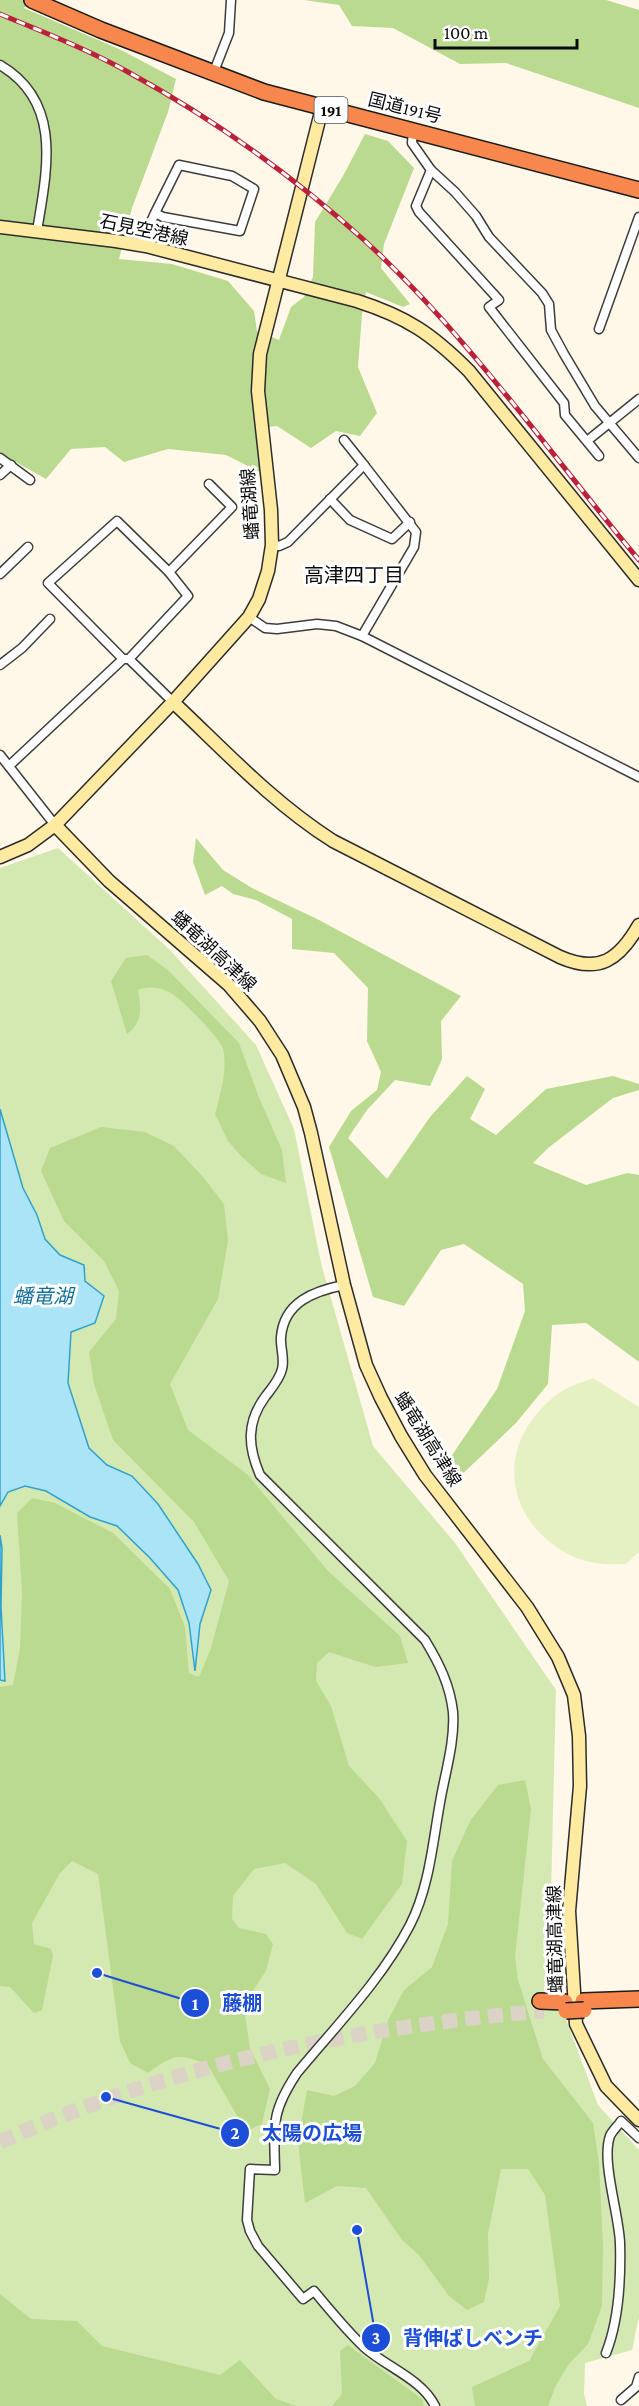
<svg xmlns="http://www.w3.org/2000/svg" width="639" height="2406" font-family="'Crimson Pro','Noto Sans JP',serif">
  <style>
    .green { fill: #d4e9b1 }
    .forest { fill: #bada90 }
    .pitch { fill: #e5f0c3 }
    .water { fill: #abe3f7; stroke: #31a2cf; stroke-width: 1.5 }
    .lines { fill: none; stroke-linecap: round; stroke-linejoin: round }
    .highway-tunnel { stroke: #dad3c6; stroke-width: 15; stroke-dasharray: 15 8; stroke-linecap: butt }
    .street-casing { stroke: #3d3d3d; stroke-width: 11 }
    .secondary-casing { stroke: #2c2c2c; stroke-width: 15 }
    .highway-casing { stroke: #1b1b1b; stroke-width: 18 }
    .street { stroke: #fff; stroke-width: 8 }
    .secondary { stroke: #ffeaa2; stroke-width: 12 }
    .highway { stroke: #f7874c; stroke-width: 15 }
    .rail-casing { stroke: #bb213a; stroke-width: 5 }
    .rail { stroke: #fff; stroke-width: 3; stroke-dasharray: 9; stroke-linecap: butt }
    .highway-bridge-casing { stroke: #1b1b1b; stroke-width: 18; stroke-linecap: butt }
    .highway-bridge { stroke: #f7874c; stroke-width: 15 }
    .labels { text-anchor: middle; stroke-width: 6; stroke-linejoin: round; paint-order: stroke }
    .shield { fill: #fff; stroke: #545454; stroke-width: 1.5 }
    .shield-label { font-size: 16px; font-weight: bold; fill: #0a0a0a }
    .street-label { font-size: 18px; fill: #0a0a0a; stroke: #fff }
    .neighbourhood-label { font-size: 20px; fill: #0a0a0a; stroke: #fff }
    .water-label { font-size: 20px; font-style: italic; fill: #13709c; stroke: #fff }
    .leader { fill: none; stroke: #1d4ed8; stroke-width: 2 }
    .callout-dot { fill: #1d4ed8; stroke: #fff; stroke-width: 2 }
    .mark-label { font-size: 18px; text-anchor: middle; font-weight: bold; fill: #fff }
    .callout-label { font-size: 20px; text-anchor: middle; font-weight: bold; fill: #1d4ed8; stroke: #fff; stroke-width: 6; stroke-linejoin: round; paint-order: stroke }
  </style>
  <rect width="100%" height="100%" fill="#fff7e7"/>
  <polygon class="green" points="58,848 170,950 256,1045 294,1129 321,1263 373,1446 455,1543 556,1690 549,1974 598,2105 639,2150 639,2316 632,2350 585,2363 584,2393 587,2406 0,2406 0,868"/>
  <g class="forest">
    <polygon points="0,0 31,0 24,8 119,49 176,79 168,112 132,208 119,259 172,264 228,281 254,311 257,331 279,340 291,307 304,297 313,277 315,222 343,176 365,134 388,141 414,168 384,244 381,268 410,304 403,307 366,292 362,314 358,367 377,413 360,436 336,431 311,448 277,426 255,428 260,472 226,455 168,449 124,462 105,447 71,449 46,479 0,453"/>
    <polygon points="304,0 606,0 639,10 639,108 506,63 460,64 393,28 352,26 339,5"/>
    <polygon points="196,838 223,870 252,888 317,919 461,996 441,1021 442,1059 430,1086 395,1080 367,1110 348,1138 387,1179 430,1117 467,1076 485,1089 470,1119 496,1135 546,1089 613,1076 639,1084 639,1090 613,1098 548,1148 533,1163 586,1185 627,1173 639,1175 639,1362 586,1323 552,1325 548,1384 516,1423 455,1481 448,1461 497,1389 525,1311 523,1284 464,1244 441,1250 404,1306 373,1297 329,1147 351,1111 377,1090 381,1072 367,1041 368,988 334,953 292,949 292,919 256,900 233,894 222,886 205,895 193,862"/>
    <path d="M147,955L168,970L239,1043L258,1095L282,1150L286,1183L261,1174L241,1156L228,1141L215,1114C220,1094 228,1070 223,1049C220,1038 180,997 169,992C158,987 148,986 138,990C141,1007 143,1022 127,1034L111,981L126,958Z"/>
    <path d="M101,1127L145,1132L174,1146L203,1177L224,1204L228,1241L218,1299L170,1384L188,1430L247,1474L328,1571L400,1636L408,1663L375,1667L329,1652L317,1663L316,1681L331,1706L349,1766L379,1798L407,1841L402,1884L362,1939L347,1933L316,1884L285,1863L254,1869L233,1896L232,1919L239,1928L266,1934L273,1944L266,1971L252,1992L245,2015L250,2048L270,2089L262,2124L246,2131L207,2064C176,2053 175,2054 148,2073L130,2063L120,2041L98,1874L72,1861L60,1873L32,1923L34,1944L51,1949L53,1956L42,2010L34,2013L10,1987L0,1986V1687L13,1685L20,1648L22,1592L17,1513L32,1498L55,1503L113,1533L170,1589L185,1627L189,1673L199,1677L211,1648L229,1581L194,1522L113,1440L94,1384L89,1352L116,1319L119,1291L104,1261L64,1221L41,1171L50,1148Z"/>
    <polygon points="525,1780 531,1809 515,1957 518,1980 543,2059 593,2123 599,2163 603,2245 602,2306 588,2344 569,2364 556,2385 548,2406 475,2406 472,2387 529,2361 560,2306 545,2195 528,2169 501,2169 488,2234 489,2279 484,2302 467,2310 449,2296 419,2255 402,2240 366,2188 337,2186 305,2203 298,2141 307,2090 334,2096 355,2086 375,2063 388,2020 404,1990 432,1967 448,1924 452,1861 470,1821 498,1785"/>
    <polygon points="0,2294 31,2319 77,2321 102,2346 220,2375 240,2360 276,2399 297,2406 0,2406"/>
    <polygon points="348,2345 422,2399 424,2406 332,2406 342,2394 340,2351"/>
  </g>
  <path class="pitch" d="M593,1378L639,1407V1552L626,1564C608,1565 588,1564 572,1556C500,1520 495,1440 559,1393C568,1386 582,1383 593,1378Z"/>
  <g class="water">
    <polygon points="0,1109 23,1188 37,1215 45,1239 60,1255 84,1265 85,1281 104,1296 95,1323 71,1332 68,1383 89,1448 107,1465 132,1476 158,1504 198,1564 211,1590 200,1624 195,1671 189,1623 178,1590 150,1558 117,1526 90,1517 46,1491 25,1486 8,1492 0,1506"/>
    <polygon points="0,1535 2,1548 1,1607 5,1681 0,1680"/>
  </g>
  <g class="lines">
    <path class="highway-tunnel" d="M0,2142C171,2064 358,2027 544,2011"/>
    <defs>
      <g id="street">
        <path d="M0,65C63,102 47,170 37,231"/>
        <polyline points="213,74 229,33 231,0"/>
        <polyline points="413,130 412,143 431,170 416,206 419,212 499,300 489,307 564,403 565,415 599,456 587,441 639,399"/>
        <polyline points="431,170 455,192 476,216 489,237 542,293 549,304 551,330 564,354 595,406 639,458"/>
        <polyline points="146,246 150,224 155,213 163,217 240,231 254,189 232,176 179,165 155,213"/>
        <polyline points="599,329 639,217"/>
        <polyline points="0,458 30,480"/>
        <polyline points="0,475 11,465"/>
        <polyline points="330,499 350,520 392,539 410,522"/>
        <polyline points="272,545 279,546 288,542 364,465 344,440"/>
        <polyline points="0,574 28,547"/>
        <polyline points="249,617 265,628 277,629 317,624 336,626 362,636 639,777"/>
        <polyline points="362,636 414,547 416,532 364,465"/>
        <polyline points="123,659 48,583 117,521 169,572"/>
        <polyline points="0,665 22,648 50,619"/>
        <polyline points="173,702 129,659 188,596 169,572 232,507 209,484"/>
        <polyline points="0,755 55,825"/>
        <polyline points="9,766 123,659 128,659"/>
        <path d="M344,1285C314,1291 284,1302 281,1337C280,1347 285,1359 282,1369C280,1379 271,1389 265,1397C246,1423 248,1447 260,1475L425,1640C439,1663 450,1685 453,1712C455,1740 446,1770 441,1797C433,1839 430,1886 410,1925C382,1979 336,2026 297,2073C271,2112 274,2125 275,2170L250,2169L247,2220L250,2231L258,2246L303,2299L314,2291C330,2310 346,2330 364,2347C386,2367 422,2379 435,2406"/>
        <path d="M606,2353C619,2320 621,2278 620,2243C619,2214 601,2161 610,2136C612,2131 618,2126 621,2121L639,2138"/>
        <polyline points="621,2400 636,2387 639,2377"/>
      </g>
      <g id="secondary">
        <path d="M0,227L116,241L146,246L357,301C407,317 432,334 469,371L639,580"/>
        <path d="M173,702C224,750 273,803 333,841L560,957C599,974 619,960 639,925"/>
        <polyline points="55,825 109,881 229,985 260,1021 282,1055 304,1107 311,1133 344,1285 366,1365 381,1398 401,1436 425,1475 527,1607 558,1657 574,1695 579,1736 580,1786 569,1911 576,2024 606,2086 639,2120"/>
        <polyline points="0,857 28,845 55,825 173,702 249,617 259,599 268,571 272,545 271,510 258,391 260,354 322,108"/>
      </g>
      <g id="highway">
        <polyline points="32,0 101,30 264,92 639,190"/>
        <polyline points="540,2001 565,2002"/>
        <polyline points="583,2001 639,1999"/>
      </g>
    </defs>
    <use href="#street" class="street-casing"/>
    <use href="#secondary" class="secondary-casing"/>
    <use href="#highway" class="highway-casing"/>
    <use href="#street" class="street"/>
    <use href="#secondary" class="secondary"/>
    <use href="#highway" class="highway"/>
    <defs>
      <path id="rail" d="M0,14C43,32 87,49 128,72C212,118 293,176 364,240C466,333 550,454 639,560"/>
    </defs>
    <use href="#rail" class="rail-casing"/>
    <use href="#rail" class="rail"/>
    <defs>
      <polyline id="highway-bridge" points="566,2011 584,2010"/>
    </defs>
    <use href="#highway-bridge" class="highway-bridge-casing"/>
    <use href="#highway-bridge" class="highway-bridge"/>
  </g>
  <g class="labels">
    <rect class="shield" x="314.5" y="97" width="33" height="26" rx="4.5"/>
    <g class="shield-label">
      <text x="331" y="116">191</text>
    </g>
    <g class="street-label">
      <text transform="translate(405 108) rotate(14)" y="6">国道191号</text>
      <text transform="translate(144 230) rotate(12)" y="6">石見空港線</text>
      <text transform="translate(250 504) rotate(-94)" y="6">蟠竜湖線</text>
      <text transform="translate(214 951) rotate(43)" y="6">蟠竜湖高津線</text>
      <text transform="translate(428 1439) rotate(58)" y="6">蟠竜湖高津線</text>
      <text transform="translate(555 1939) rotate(-91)" y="6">蟠竜湖高津線</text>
    </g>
    <g class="neighbourhood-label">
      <text x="354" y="582">高津四丁目</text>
    </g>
    <g class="water-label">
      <text x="43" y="1303">蟠竜湖</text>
    </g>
  </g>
  <path class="leader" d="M97 1973L195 2003M106 2097L235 2133M357 2230L376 2338"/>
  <g class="callout-dot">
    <circle cx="97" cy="1973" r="6"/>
    <circle cx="106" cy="2097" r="6"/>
    <circle cx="357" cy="2230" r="6"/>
    <circle cx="195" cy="2003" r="15"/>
    <circle cx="235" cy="2133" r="15"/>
    <circle cx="376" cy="2338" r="15"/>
  </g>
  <g class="mark-label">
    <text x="195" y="2010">1</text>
    <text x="235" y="2139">2</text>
    <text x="376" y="2344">3</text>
  </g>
  <g class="callout-label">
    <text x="242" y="2010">藤棚</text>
    <text x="312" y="2140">太陽の広場</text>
    <text x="473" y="2345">背伸ばしベンチ</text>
  </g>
  <path d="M435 39v9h142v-9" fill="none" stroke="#0a0a0a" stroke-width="3"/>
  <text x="444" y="39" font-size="18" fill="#0a0a0a" stroke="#ffffff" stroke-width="4.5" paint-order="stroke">100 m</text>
</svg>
